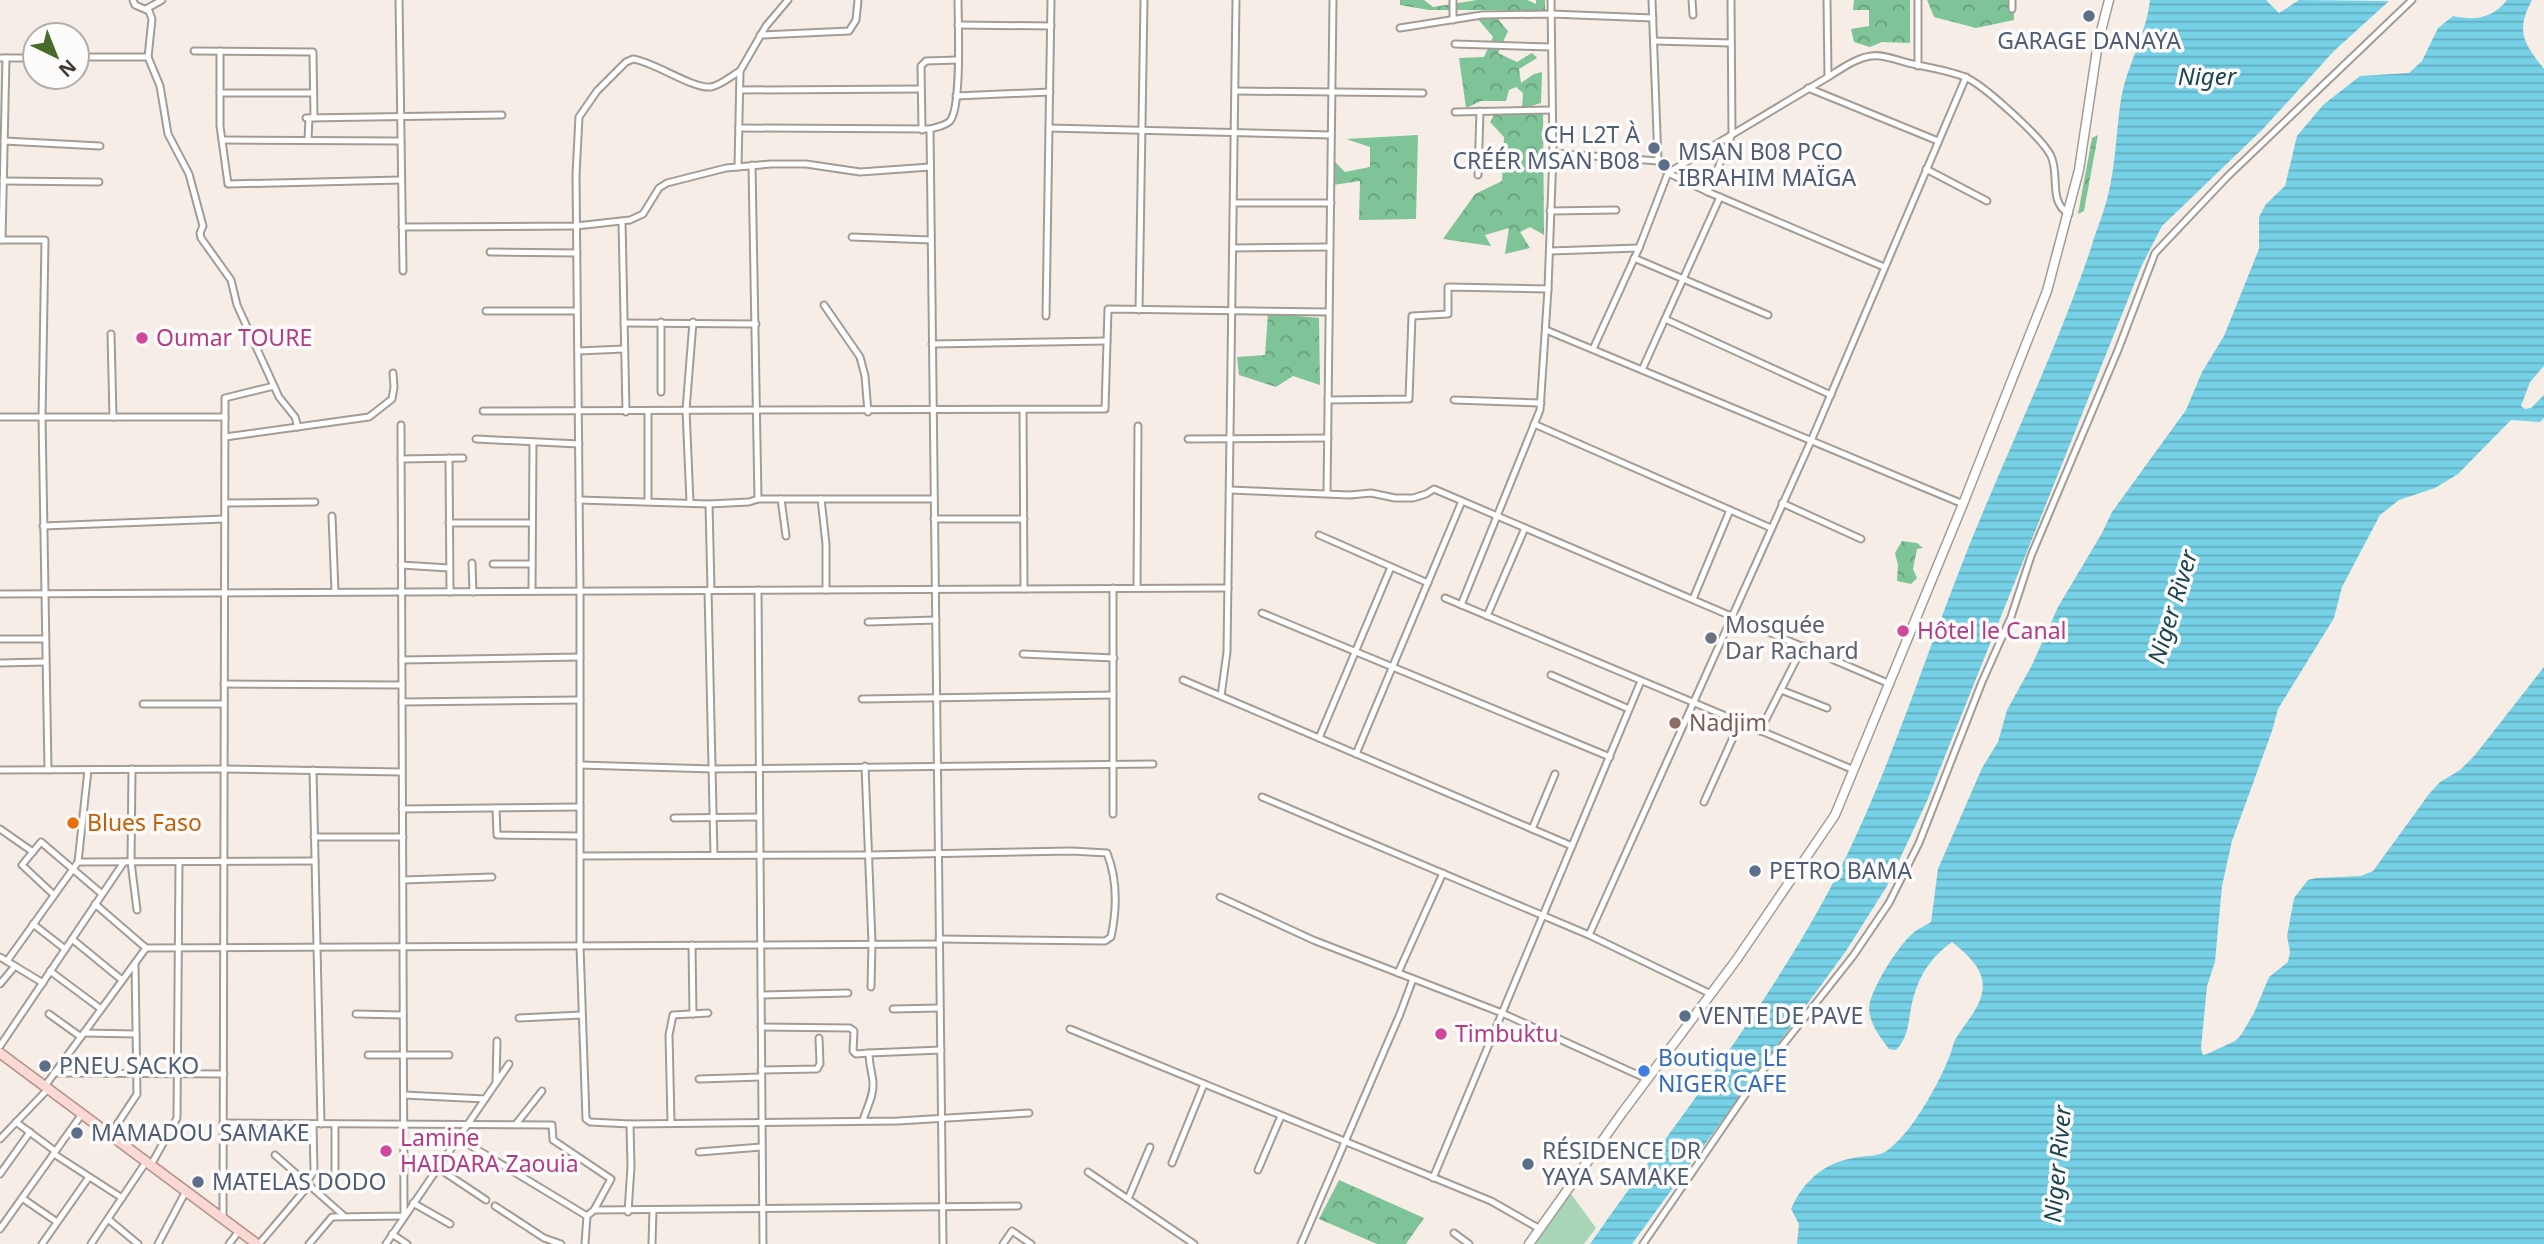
<svg xmlns="http://www.w3.org/2000/svg" width="2544" height="1244" font-family="'Noto Sans',sans-serif">
  <style>
    .forest { fill: url(#forest-crowns) }
    .green { fill: #a8d4b7 }
    .water { fill: url(#water-rules) }
    .lines { fill: none; stroke-linecap: round; stroke-linejoin: round }
    .minor-casing { stroke: #a39c95; stroke-width: 9 }
    .secondary-casing { stroke: #a39c95; stroke-width: 11 }
    .primary-casing { stroke: #b6908a; stroke-width: 12 }
    .minor { stroke: #fff; stroke-width: 5 }
    .secondary { stroke: #fff; stroke-width: 8 }
    .primary { stroke: #fad8d3; stroke-width: 9 }
    .service-dot { fill: #5c6f8a; stroke: #fefcfb; stroke-width: 2.5 }
    .hotel-dot { fill: #d1479c; stroke: #fefcfb; stroke-width: 2.5 }
    .worship-dot { fill: #6b7280; stroke: #fefcfb; stroke-width: 2.5 }
    .education-dot { fill: #8d6e63; stroke: #fefcfb; stroke-width: 2.5 }
    .food-dot { fill: #e8710a; stroke: #fefcfb; stroke-width: 2.5 }
    .shop-dot { fill: #3f7fe0; stroke: #fefcfb; stroke-width: 2.5 }
    .labels { text-anchor: middle; stroke-width: 7; stroke-linejoin: round; paint-order: stroke }
    .service-label { font-size: 23px; fill: #4e5e75; stroke: #fefcfb; text-anchor: start }
    .hotel-label { font-size: 23px; fill: #b23c85; stroke: #fefcfb; text-anchor: start }
    .worship-label { font-size: 23px; fill: #5b616d; stroke: #fefcfb; text-anchor: start }
    .education-label { font-size: 23px; fill: #785e54; stroke: #fefcfb; text-anchor: start }
    .food-label { font-size: 23px; fill: #c56008; stroke: #fefcfb; text-anchor: start }
    .shop-label { font-size: 23px; fill: #366cbe; stroke: #fefcfb; text-anchor: start }
    .water-label { font-size: 24px; font-style: italic; fill: #1c464f; stroke: #fefcfb }
  </style>
  <defs>
    <pattern id="forest-crowns" width="20" height="18" patternUnits="userSpaceOnUse" patternTransform="scale(1.75)"><rect width="20" height="18" fill="#7fc398"/><path d="M2 6a3 3 0 1 1 6 0M12 15a3 3 0 1 1 6 0" fill="none" stroke="#69a07d"/></pattern>
    <pattern id="water-rules" width="6" height="5" patternUnits="userSpaceOnUse" patternTransform="scale(1.75)"><rect width="6" height="5" fill="#76d1e7"/><path d="M0 2.5h6" fill="none" stroke="#62abbc"/></pattern>
  </defs>
  <rect width="100%" height="100%" fill="#f6eee6"/>
  <g class="forest">
    <polygon points="1400,0 1424,0 1433,7 1477,0 1527,0 1536,4 1536,0 1545,0 1545,10 1429,10 1400,5"/>
    <polygon points="1854,0 1910,0 1910,43 1882,42 1870,47 1854,42 1851,29 1869,26 1869,10 1853,10"/>
    <polygon points="1927,0 2014,0 2014,20 1976,28 1934,17"/>
    <polygon points="1477,18 1497,18 1508,31 1498,53 1517,62 1532,53 1537,58 1519,69 1521,83 1534,74 1542,72 1541,103 1522,109 1523,93 1516,87 1509,90 1506,101 1481,101 1466,108 1459,58 1484,57 1493,37"/>
    <polygon points="1543,110 1544,235 1530,227 1520,232 1530,248 1505,254 1509,228 1485,235 1491,246 1443,239 1475,194 1502,181 1504,137 1490,122 1496,112"/>
    <polygon points="1418,135 1416,219 1359,220 1360,181 1333,185 1333,160 1345,172 1370,167 1370,147 1346,139"/>
    <polygon points="2098,135 2084,211 2078,214 2092,138"/>
    <polygon points="1268,313 1319,318 1320,385 1293,376 1276,387 1239,375 1237,357 1265,355"/>
    <polygon points="1902,541 1917,543 1923,548 1917,549 1913,569 1917,578 1911,584 1897,581 1898,565 1895,553"/>
    <polygon points="1339,1180 1424,1218 1406,1244 1377,1244 1319,1219"/>
  </g>
  <polygon class="green" points="1571,1194 1596,1228 1584,1244 1535,1244 1564,1201"/>
  <g class="water">
    <path d="M2150,0H2266L2279,13L2299,0L2389,1L2334,51L2262,130L2162,226L2141,267L1927,801L1887,886L1846,951L1632,1244H1590C1668,1132 1753,1027 1820,907C1892,778 1930,633 1989,498C2024,415 2062,334 2091,248C2096,230 2104,213 2108,195C2116,164 2116,131 2121,99C2127,65 2146,35 2150,0Z"/>
    <path d="M2507,0H2532C2515,32 2524,43 2544,69V366L2530,382L2521,406L2525,409L2531,408L2544,395V418L2540,422L2511,420L2458,474L2435,488L2399,500L2380,515L2342,587L2334,618L2278,709L2272,731L2232,841L2222,886L2215,962L2207,986L2201,1048L2203,1055L2207,1054L2235,1041L2241,1035L2254,1013L2269,977L2288,962L2290,952L2287,936L2294,898L2308,880L2316,878L2361,876L2373,871L2429,794L2440,782L2460,770L2475,755L2544,667V1244H1797L1799,1224L1791,1209C1804,1179 1827,1161 1859,1157C1867,1156 1878,1156 1885,1152C1909,1137 1937,1087 1948,1060C1951,1054 1952,1047 1955,1040C1966,1021 1987,1002 1982,979C1979,964 1963,951 1952,942C1932,956 1919,975 1913,999C1908,1018 1910,1036 1896,1050L1889,1049C1880,1037 1871,1026 1869,1010C1868,992 1899,945 1912,934C1917,929 1925,926 1931,922L1938,869L1982,768L1998,742L2007,710L2032,665L2058,607L2102,533L2112,512L2186,410L2202,372L2224,336L2259,249V217L2266,204L2285,186L2297,136L2323,105L2360,76L2409,73L2422,61L2438,28L2453,16C2475,21 2493,18 2507,0Z"/>
  </g>
  <g class="lines">
    <defs>
      <g id="minor">
        <polyline points="133,0 135,5 149,11 152,19 148,57 160,86 168,134 189,174 203,226 200,233 201,238 231,280 237,305 279,397 295,417 298,427"/>
        <polyline points="399,0 403,271"/>
        <polyline points="1652,0 1658,161 1668,173 1708,192 1884,267"/>
        <polyline points="1692,0 1693,15"/>
        <polyline points="1827,0 1828,77"/>
        <polyline points="2012,0 2012,9"/>
        <polyline points="146,9 162,0"/>
        <polyline points="1453,20 1453,0"/>
        <polyline points="958,25 1051,26"/>
        <polyline points="1400,28 1482,15 1551,14 1653,18"/>
        <polyline points="760,35 849,31 856,20 858,0"/>
        <polyline points="1654,41 1731,43"/>
        <polyline points="1455,44 1551,47"/>
        <polyline points="194,51 313,52 314,118"/>
        <polyline points="220,51 220,126 228,184 401,180"/>
        <polyline points="77,57 148,57"/>
        <polyline points="0,58 35,58"/>
        <polyline points="1918,66 1918,0"/>
        <path d="M740,71C731,76 721,85 711,87C692,89 655,62 633,59L626,62L597,91L579,117L576,175L580,591V946L586,1119L590,1122L630,1124L898,1121L1029,1113"/>
        <polyline points="1808,88 1938,141"/>
        <polyline points="740,90 921,89"/>
        <polyline points="1235,91 1423,93"/>
        <polyline points="220,93 313,93"/>
        <polyline points="956,96 1050,92"/>
        <polyline points="1455,112 1551,110"/>
        <polyline points="306,118 502,115"/>
        <polyline points="739,128 930,129"/>
        <polyline points="1049,128 1331,135"/>
        <polyline points="922,130 921,66 926,61 958,60"/>
        <polyline points="222,140 401,141"/>
        <polyline points="308,140 309,118"/>
        <polyline points="4,141 100,146"/>
        <polyline points="1553,153 1658,161"/>
        <polyline points="752,165 758,499"/>
        <polyline points="738,167 740,71 766,26 788,0"/>
        <polyline points="1926,169 1987,201"/>
        <polyline points="1478,175 1480,111"/>
        <polyline points="3,181 99,182"/>
        <polyline points="1708,192 1732,134 1731,0"/>
        <polyline points="1234,203 1331,203"/>
        <polyline points="1550,211 1616,210"/>
        <polyline points="622,221 626,412"/>
        <polyline points="402,227 576,226 630,220 643,214 659,188 667,183 726,168 771,164 806,164 860,172 930,167"/>
        <polyline points="852,237 931,240"/>
        <polyline points="0,240 45,240 42,417 48,770"/>
        <polyline points="2,240 6,58"/>
        <polyline points="1233,248 1330,247"/>
        <polyline points="1550,251 1639,248"/>
        <polyline points="490,252 577,253"/>
        <polyline points="1634,258 1768,315"/>
        <polyline points="824,305 860,357 865,376 868,412"/>
        <polyline points="1139,310 1144,0"/>
        <polyline points="486,311 577,311"/>
        <polyline points="1046,316 1051,0"/>
        <polyline points="1665,319 1831,395"/>
        <polyline points="661,322 661,392"/>
        <polyline points="624,323 756,324"/>
        <polyline points="1546,330 1963,504"/>
        <polyline points="111,334 113,417"/>
        <polyline points="932,344 1107,341"/>
        <path d="M1593,349L1639,248L1668,173L1828,77C1841,69 1856,58 1871,56C1882,54 1897,60 1908,63C1926,67 1947,70 1965,77C1984,85 2042,138 2051,156C2060,176 2048,202 2069,214"/>
        <polyline points="578,351 624,349"/>
        <polyline points="1642,370 1720,197"/>
        <polyline points="1328,400 1409,399 1412,316 1448,314 1448,287 1548,289"/>
        <polyline points="1454,400 1541,403"/>
        <polyline points="1023,410 1024,589"/>
        <polyline points="483,411 1105,409 1108,309 1329,312"/>
        <polyline points="648,412 648,501"/>
        <polyline points="0,417 225,417"/>
        <polyline points="1534,424 1771,528"/>
        <polyline points="225,437 369,417 392,399 394,387 393,373"/>
        <polyline points="476,439 579,444"/>
        <polyline points="1188,439 1328,438"/>
        <polyline points="449,458 450,592"/>
        <polyline points="401,459 463,458"/>
        <polyline points="1230,490 1350,495 1371,493 1395,498 1413,498 1426,494 1434,489 1890,684"/>
        <polyline points="1327,493 1333,0"/>
        <polyline points="781,499 786,536"/>
        <polyline points="821,499 826,544 826,590"/>
        <polyline points="579,500 709,504 749,502 758,499 934,499"/>
        <polyline points="690,502 686,410 693,322"/>
        <polyline points="225,503 315,502"/>
        <polyline points="1782,503 1861,539"/>
        <polyline points="709,504 711,590"/>
        <polyline points="332,516 335,592"/>
        <polyline points="934,519 1024,519"/>
        <polyline points="449,523 532,523"/>
        <polyline points="43,526 224,519"/>
        <polyline points="1319,535 1428,583"/>
        <polyline points="472,563 473,592"/>
        <polyline points="493,564 532,564"/>
        <polyline points="401,565 449,568"/>
        <polyline points="1113,588 1113,814"/>
        <polyline points="1137,588 1138,426"/>
        <polyline points="708,590 714,855"/>
        <polyline points="758,590 763,1244"/>
        <polyline points="532,591 533,442"/>
        <polyline points="0,594 1228,588"/>
        <polyline points="1445,598 1854,770"/>
        <polyline points="1693,599 1730,510"/>
        <polyline points="1461,605 1540,410 1548,289 1553,153 1551,0"/>
        <polyline points="1262,613 1610,757"/>
        <polyline points="1487,616 1525,528"/>
        <polyline points="868,622 936,620"/>
        <polyline points="0,639 45,639"/>
        <polyline points="1023,654 1114,658"/>
        <polyline points="402,660 580,657"/>
        <polyline points="0,663 45,662"/>
        <polyline points="1551,675 1629,709"/>
        <polyline points="1183,680 1572,846"/>
        <polyline points="224,684 402,685"/>
        <polyline points="1781,690 1827,708"/>
        <polyline points="1221,696 1227,652 1236,0"/>
        <polyline points="862,699 1113,695"/>
        <polyline points="402,702 580,700"/>
        <polyline points="143,704 224,704"/>
        <polyline points="1760,731 1803,646"/>
        <polyline points="1319,738 1391,567"/>
        <polyline points="1356,754 1462,501"/>
        <polyline points="580,765 713,769 1153,764"/>
        <polyline points="865,766 872,943 871,987"/>
        <polyline points="132,769 131,862 137,910"/>
        <polyline points="0,770 224,769 402,772"/>
        <polyline points="313,770 321,1124"/>
        <polyline points="1262,797 1589,935 1711,994"/>
        <polyline points="1704,802 1740,722"/>
        <polyline points="496,808 497,835 580,836"/>
        <polyline points="402,809 580,807"/>
        <polyline points="674,818 758,817"/>
        <polyline points="0,829 33,852"/>
        <polyline points="1532,829 1555,774"/>
        <polyline points="314,837 403,837"/>
        <path d="M580,856L869,855L1072,851L1107,853C1118,881 1117,909 1111,937L1105,941L939,939"/>
        <polyline points="78,862 315,861"/>
        <polyline points="403,880 492,877"/>
        <polyline points="54,895 22,865 41,842 102,894"/>
        <polyline points="1220,897 1313,940 1502,1013 1647,1079"/>
        <polyline points="95,904 146,948 939,944"/>
        <polyline points="33,924 65,949"/>
        <polyline points="1589,935 1811,441 1966,77"/>
        <polyline points="72,939 122,980"/>
        <polyline points="692,945 693,1014"/>
        <polyline points="0,957 43,983"/>
        <polyline points="7,961 78,862 88,770"/>
        <polyline points="50,971 101,1009"/>
        <polyline points="1398,973 1443,873"/>
        <polyline points="0,984 15,966"/>
        <polyline points="761,995 848,993"/>
        <polyline points="893,1009 940,1008"/>
        <polyline points="49,1014 81,1037"/>
        <polyline points="356,1014 403,1015"/>
        <polyline points="519,1018 581,1015"/>
        <polyline points="761,1027 850,1028 854,1031 853,1051 856,1054 869,1053"/>
        <polyline points="1070,1029 1491,1201 1540,1229"/>
        <polyline points="84,1033 136,1034"/>
        <polyline points="0,1046 124,862"/>
        <polyline points="368,1055 449,1055"/>
        <polyline points="761,1070 817,1069 820,1064 819,1038"/>
        <polyline points="54,1073 224,1074"/>
        <polyline points="699,1079 761,1077"/>
        <polyline points="496,1083 497,1041"/>
        <polyline points="45,1086 146,948"/>
        <polyline points="404,1095 485,1099"/>
        <path d="M863,1120C867,1107 874,1096 873,1082C872,1072 869,1064 869,1053L941,1050"/>
        <polyline points="16,1122 55,1151"/>
        <polyline points="671,1122 669,1035 673,1015 708,1013"/>
        <polyline points="223,1123 552,1125 553,1140 611,1179 594,1210 587,1216"/>
        <polyline points="516,1124 542,1091"/>
        <polyline points="110,1135 137,1094 135,963"/>
        <polyline points="458,1138 587,1216"/>
        <polyline points="0,1139 48,1089"/>
        <polyline points="699,1152 761,1147"/>
        <polyline points="54,1154 122,1198"/>
        <polyline points="275,1155 343,1215"/>
        <polyline points="1172,1163 1204,1084"/>
        <polyline points="151,1165 177,1118 179,862"/>
        <polyline points="438,1168 486,1200"/>
        <polyline points="1258,1170 1281,1116"/>
        <polyline points="335,1172 335,1124"/>
        <polyline points="1088,1172 1194,1244"/>
        <polyline points="0,1174 30,1132"/>
        <polyline points="1433,1178 1641,681"/>
        <polyline points="306,1183 314,1171 313,1124"/>
        <polyline points="22,1198 57,1222"/>
        <polyline points="1128,1199 1150,1147"/>
        <polyline points="413,1203 450,1224"/>
        <polyline points="495,1206 544,1238 561,1244"/>
        <polyline points="594,1210 1018,1206"/>
        <polyline points="628,1212 631,1167 630,1124"/>
        <polyline points="108,1219 138,1244"/>
        <polyline points="223,1219 225,398 274,386"/>
        <polyline points="0,1229 82,1114"/>
        <polyline points="1454,1233 1469,1244"/>
        <polyline points="392,1234 407,1244"/>
        <polyline points="42,1244 89,1177"/>
        <polyline points="91,1244 146,1162"/>
        <polyline points="158,1244 186,1191"/>
        <polyline points="229,1244 239,1231"/>
        <polyline points="259,1244 309,1185"/>
        <polyline points="309,1244 332,1217 404,1216 401,425"/>
        <polyline points="386,1244 509,1064"/>
        <polyline points="585,1244 587,1216"/>
        <polyline points="652,1244 653,1210"/>
        <path d="M943,1244L930,129C937,127 945,126 950,121C962,107 958,22 958,0"/>
        <polyline points="1003,1244 1012,1231 1031,1244"/>
        <polyline points="1301,1244 1400,1014 1413,979"/>
        <polyline points="1643,1244 1756,1079 1853,956 1889,903 1919,843 1982,682 2011,617 2031,556 2118,350 2155,253 2227,177 2412,0"/>
      </g>
      <polyline id="secondary" points="1529,1244 1622,1113 1737,959 1835,815 1963,504 2047,291 2079,170 2098,43 2109,0"/>
      <polyline id="primary" points="0,1053 257,1244"/>
    </defs>
    <use href="#minor" class="minor-casing"/>
    <use href="#secondary" class="secondary-casing"/>
    <use href="#primary" class="primary-casing"/>
    <use href="#minor" class="minor"/>
    <use href="#secondary" class="secondary"/>
    <use href="#primary" class="primary"/>
  </g>
  <g class="service-dot">
    <circle cx="2089" cy="16" r="7"/>
    <circle cx="1654" cy="148" r="7"/>
    <circle cx="1664" cy="165" r="7"/>
    <circle cx="1755" cy="871" r="7"/>
    <circle cx="1685" cy="1016" r="7"/>
    <circle cx="45" cy="1066" r="7"/>
    <circle cx="77" cy="1133" r="7"/>
    <circle cx="1528" cy="1164" r="7"/>
    <circle cx="198" cy="1182" r="7"/>
  </g>
  <g class="hotel-dot">
    <circle cx="142" cy="338" r="7"/>
    <circle cx="1903" cy="631" r="7"/>
    <circle cx="1441" cy="1034" r="7"/>
    <circle cx="386" cy="1151" r="7"/>
  </g>
  <circle class="worship-dot" cx="1711" cy="638" r="7"/>
  <circle class="education-dot" cx="1675" cy="723" r="7"/>
  <circle class="food-dot" cx="73" cy="823" r="7"/>
  <circle class="shop-dot" cx="1644" cy="1071" r="7"/>
  <g class="labels">
    <g class="service-label">
      <text x="2089" y="49" text-anchor="middle">GARAGE DANAYA</text>
      <text x="1640" y="143" text-anchor="end">CH L2T À<tspan x="1640" dy="26">CRÉÉR MSAN B08</tspan></text>
      <text x="1678" y="160">MSAN B08 PCO<tspan x="1678" dy="26">IBRAHIM MAÏGA</tspan></text>
      <text x="1769" y="879">PETRO BAMA</text>
      <text x="1699" y="1024">VENTE DE PAVE</text>
      <text x="59" y="1074">PNEU SACKO</text>
      <text x="91" y="1141">MAMADOU SAMAKE</text>
      <text x="1542" y="1159">RÉSIDENCE DR<tspan x="1542" dy="26">YAYA SAMAKE</tspan></text>
      <text x="212" y="1190">MATELAS DODO</text>
    </g>
    <g class="hotel-label">
      <text x="156" y="346">Oumar TOURE</text>
      <text x="1917" y="639">Hôtel le Canal</text>
      <text x="1455" y="1042">Timbuktu</text>
      <text x="400" y="1146">Lamine<tspan x="400" dy="26">HAIDARA Zaouia</tspan></text>
    </g>
    <g class="worship-label">
      <text x="1725" y="633">Mosquée<tspan x="1725" dy="26">Dar Rachard</tspan></text>
    </g>
    <g class="education-label">
      <text x="1689" y="731">Nadjim</text>
    </g>
    <g class="food-label">
      <text x="87" y="831">Blues Faso</text>
    </g>
    <g class="shop-label">
      <text x="1658" y="1066">Boutique LE<tspan x="1658" dy="26">NIGER CAFE</tspan></text>
    </g>
    <g class="water-label">
      <text x="2207" y="85">Niger</text>
      <text transform="translate(2173 607) rotate(-73)" y="8">Niger River</text>
      <text transform="translate(2058 1164) rotate(-85)" y="8">Niger River</text>
    </g>
  </g>
  <g transform="translate(56 56) rotate(137)"><circle r="33" fill="#fefcfb" stroke="#b1afad" stroke-width="2"/>
  <path d="M0-5L12 26L0 18L-12 26Z" fill="#456d29"/>
  <text y="-10" font-size="19" font-weight="bold" text-anchor="middle" fill="#3e3b38">N</text>
  </g>
</svg>
